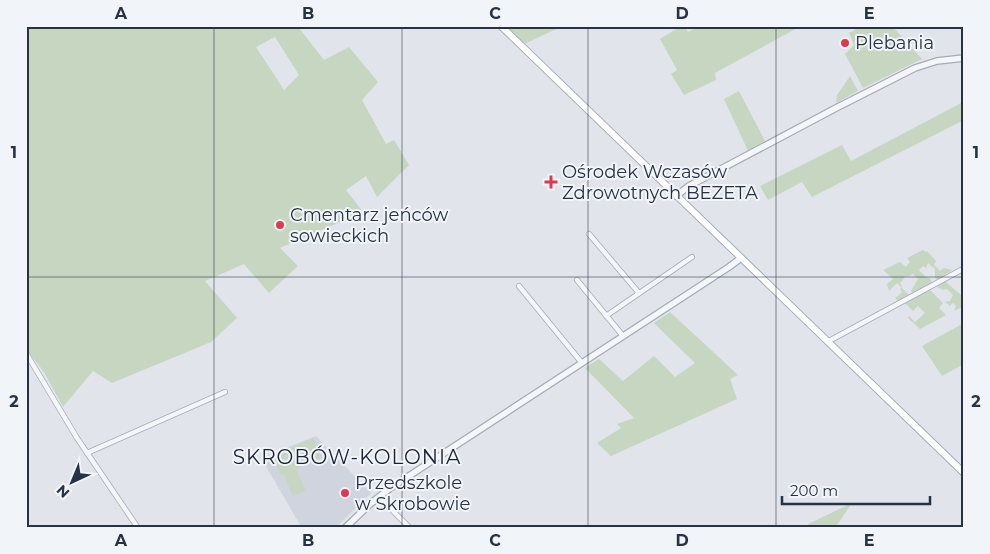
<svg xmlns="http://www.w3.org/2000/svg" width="990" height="554" font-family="Montserrat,sans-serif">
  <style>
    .built { fill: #cfd4de }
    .green { fill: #c6d6c1; fill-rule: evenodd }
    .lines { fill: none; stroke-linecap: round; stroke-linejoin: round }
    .minor-casing { stroke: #a5acb6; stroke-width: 6 }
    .tertiary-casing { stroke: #a5acb6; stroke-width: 8 }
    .secondary-casing { stroke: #a5acb6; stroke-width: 8 }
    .minor { stroke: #f4f6f9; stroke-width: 4.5 }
    .tertiary { stroke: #f4f6f9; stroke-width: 5.5 }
    .secondary { stroke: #fff; stroke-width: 6 }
    .grid { fill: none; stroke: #273245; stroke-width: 1; stroke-opacity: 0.55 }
    .poi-dot { fill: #dd3a51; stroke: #f1f4f8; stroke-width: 2 }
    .labels { text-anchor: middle; stroke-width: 4; stroke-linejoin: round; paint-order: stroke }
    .poi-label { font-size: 18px; fill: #273245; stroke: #f1f4f8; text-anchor: start }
    .quarter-label { font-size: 20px; letter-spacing: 1px; fill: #1a2336; stroke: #f1f4f8 }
    .neatline { fill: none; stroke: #273245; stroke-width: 2 }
    .grid-label { font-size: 16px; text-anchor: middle; font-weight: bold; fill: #273245 }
  </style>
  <rect width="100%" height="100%" fill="#e1e5eb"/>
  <polygon class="built" points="316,436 371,493 335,528 302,528 261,458"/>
  <g class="green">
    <path d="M26,26H301L299,28L324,60L349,47L378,82L362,100L386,144L394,140L409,165L377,197L366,176L346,190L363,212L280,248L298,266L269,293L244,264L205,281L237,318L211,342L112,383L93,371L63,407L44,372L26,349ZM275,37L299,75L284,90L256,47Z"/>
    <polygon points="506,26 563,26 524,44"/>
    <polygon points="681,26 685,26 688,32 700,26 801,26 715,73 716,80 684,95 671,74 677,70 660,39"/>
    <polygon points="862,26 892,26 922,59 863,88 845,54 854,45 849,33"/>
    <polygon points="850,76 858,91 836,103 837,95"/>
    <polygon points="739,91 765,141 748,151 724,99"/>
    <polygon points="963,102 964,120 812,197 802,182 768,200 760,186 842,145 851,161"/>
    <polygon points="923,250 926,252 927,251 936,261 934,265 940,271 944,268 952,270 937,280 935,277 935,269 928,263 926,268 923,266 919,270 926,277 930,278 932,283 912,293 911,291 918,279 913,274 907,277 906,276 900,283 902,286 901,287 909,295 897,301 895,296 897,297 902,292 900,289 901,287 897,283 889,291 887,284 893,279 883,270 900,262 906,267 910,262 907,258"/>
    <polygon points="945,281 964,298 962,303 964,306 954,311 956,306 953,303 950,306 945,302 950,301 953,295 947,289 943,290 937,287"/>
    <polygon points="929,289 943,303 939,308 946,315 920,329 908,318 909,316 915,322 925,313 918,306 913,311 904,302"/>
    <polygon points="670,312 738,375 730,379 737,399 611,456 597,443 621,428 617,424 634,418 585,368 599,359 623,381 654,356 675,377 695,363 654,323"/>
    <polygon points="964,323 964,364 942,376 922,346"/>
    <polygon points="313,438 321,458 296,469 306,491 293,496 284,475 281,475 272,456"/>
    <polygon points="852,503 835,528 810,528 808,524"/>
  </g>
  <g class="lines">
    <defs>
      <g id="minor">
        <polyline points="589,234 639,293"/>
        <polyline points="577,280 623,336"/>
        <polyline points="519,286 582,363"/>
        <polyline points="606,316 692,257"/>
        <polyline points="827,342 961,270"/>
        <polyline points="26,353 77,438 138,528"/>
        <polyline points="87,453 225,392"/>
        <polyline points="379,497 410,528"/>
      </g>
      <g id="tertiary">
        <polyline points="676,196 689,186 836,108 915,68 937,61 964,58"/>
        <polyline points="345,528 370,504 389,489 729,267 741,258"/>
      </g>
      <polyline id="secondary" points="501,26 964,473"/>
    </defs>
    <use href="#minor" class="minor-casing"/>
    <use href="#tertiary" class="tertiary-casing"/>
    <use href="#secondary" class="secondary-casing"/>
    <use href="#minor" class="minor"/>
    <use href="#tertiary" class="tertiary"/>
    <use href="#secondary" class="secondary"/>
  </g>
  <path class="grid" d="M214,26V528M402,26V528M588,26V528M776,26V528M26,277H964"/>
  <g class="poi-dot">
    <circle cx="845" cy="43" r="5"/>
    <path d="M548.5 174.5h5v5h5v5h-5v5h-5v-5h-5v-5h5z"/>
    <circle cx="280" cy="225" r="5"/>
    <circle cx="345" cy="493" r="5"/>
  </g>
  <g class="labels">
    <g class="poi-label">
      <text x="855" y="49">Plebania</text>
      <text x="562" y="178">Ośrodek Wczasów<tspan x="562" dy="21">Zdrowotnych BEZETA</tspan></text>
      <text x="290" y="221">Cmentarz jeńców<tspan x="290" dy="21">sowieckich</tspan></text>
      <text x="355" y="489">Przedszkole<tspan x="355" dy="21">w Skrobowie</tspan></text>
    </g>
    <g class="quarter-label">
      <text x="347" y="464">SKROBÓW-KOLONIA</text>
    </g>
  </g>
  <rect width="990" height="554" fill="none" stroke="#f1f4f8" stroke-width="55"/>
  <g transform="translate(72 482) rotate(224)" stroke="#f1f4f8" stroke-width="4" paint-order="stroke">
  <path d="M0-4L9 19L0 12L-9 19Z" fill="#273245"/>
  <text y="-8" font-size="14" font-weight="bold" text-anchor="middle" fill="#273245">N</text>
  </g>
  <path d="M782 496v8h148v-8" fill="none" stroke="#273245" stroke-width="2.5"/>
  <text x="790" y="496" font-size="15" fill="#273245" stroke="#f1f4f8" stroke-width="4" paint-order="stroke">200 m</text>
  <rect x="28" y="28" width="934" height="498" class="neatline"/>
  <g class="grid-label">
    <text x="121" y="19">A</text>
    <text x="308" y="19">B</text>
    <text x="495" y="19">C</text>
    <text x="682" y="19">D</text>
    <text x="869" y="19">E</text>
    <text x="14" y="158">1</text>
    <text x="976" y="158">1</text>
    <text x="14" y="407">2</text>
    <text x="976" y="407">2</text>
    <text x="121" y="546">A</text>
    <text x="308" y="546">B</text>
    <text x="495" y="546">C</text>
    <text x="682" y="546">D</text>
    <text x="869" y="546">E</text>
  </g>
</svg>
